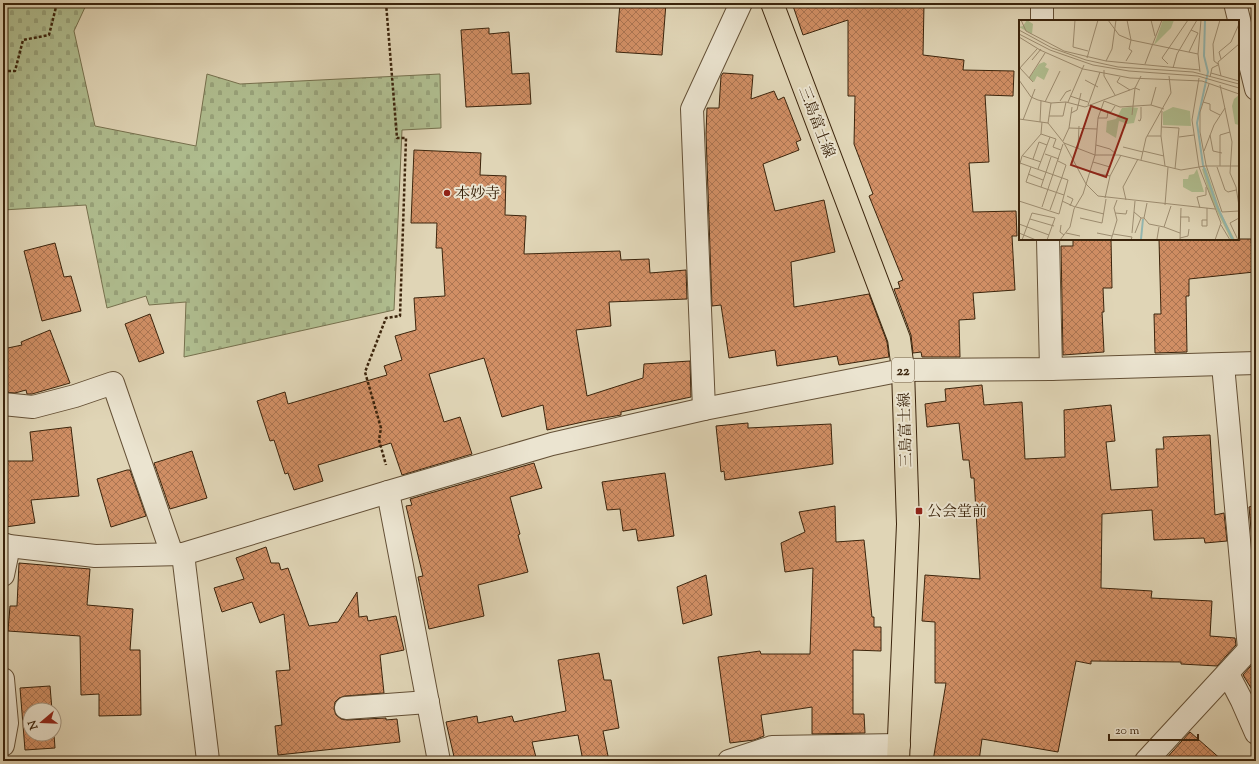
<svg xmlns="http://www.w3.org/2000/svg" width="1259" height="764" font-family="'Sorts Mill Goudy','Noto Serif JP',serif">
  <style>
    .cemetery { fill: url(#cemetery-stones); stroke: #76714e }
    .building { fill: url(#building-cross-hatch); stroke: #3b240c }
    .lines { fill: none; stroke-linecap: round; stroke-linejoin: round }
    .minor-casing { stroke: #645036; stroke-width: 24 }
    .major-casing { stroke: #3b240c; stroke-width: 24 }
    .path { stroke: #3b240c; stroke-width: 2.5; stroke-dasharray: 3 2; stroke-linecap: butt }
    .minor { stroke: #ebe4d0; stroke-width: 22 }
    .major { stroke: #e0d5b6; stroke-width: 22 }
    .poi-dot { fill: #8f2418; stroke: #ebe4d0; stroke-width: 1.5 }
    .labels { text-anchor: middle; stroke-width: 4; stroke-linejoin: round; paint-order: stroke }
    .shield { fill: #ebe4d0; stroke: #705e47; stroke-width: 1 }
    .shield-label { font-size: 14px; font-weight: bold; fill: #3b240c }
    .street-label { font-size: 15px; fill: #3b240c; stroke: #ebe4d0 }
    .poi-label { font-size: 15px; fill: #3b240c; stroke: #ebe4d0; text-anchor: start }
    .inset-river { fill: none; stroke: #94b8b2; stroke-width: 2 }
    .inset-road { fill: none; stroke: #9e8e72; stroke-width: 1 }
    .view { fill: #8f2418; fill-opacity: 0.15; stroke: #8f2418; stroke-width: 2 }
    .inset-edge { fill: none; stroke: #3b240c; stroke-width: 2 }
  </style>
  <defs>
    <pattern id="cemetery-stones" width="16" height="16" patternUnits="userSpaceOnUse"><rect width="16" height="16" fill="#b0be90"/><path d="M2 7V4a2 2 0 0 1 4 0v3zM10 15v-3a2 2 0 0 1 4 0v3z" fill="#98a37b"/></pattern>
    <pattern id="building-cross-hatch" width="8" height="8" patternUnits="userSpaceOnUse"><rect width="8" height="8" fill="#d18f65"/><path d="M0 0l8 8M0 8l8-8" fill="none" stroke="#ab7552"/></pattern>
  </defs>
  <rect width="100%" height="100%" fill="#e0d5b6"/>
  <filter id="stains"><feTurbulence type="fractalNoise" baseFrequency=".005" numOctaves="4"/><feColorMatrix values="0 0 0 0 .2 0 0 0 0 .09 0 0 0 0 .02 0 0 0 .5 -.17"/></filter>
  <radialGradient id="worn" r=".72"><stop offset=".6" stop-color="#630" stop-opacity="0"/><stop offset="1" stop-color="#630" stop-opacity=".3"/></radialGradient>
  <polygon class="cemetery" points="3,3 87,3 74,31 95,126 196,146 207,74 240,84 440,74 441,128 402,130 394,310 184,357 186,302 149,305 146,296 107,308 86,205 3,210"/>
  <g class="building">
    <polygon points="620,3 666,3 662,55 616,52"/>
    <polygon points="792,3 924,4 923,55 964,60 963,70 1014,71 1013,96 985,95 989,162 969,163 973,212 1016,211 1017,236 1012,236 1015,290 973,293 975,319 959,320 960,357 922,357 921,352 913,353 911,335 894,289 900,288 898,282 903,280 869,196 873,194 854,144 855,96 848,96 848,20 803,35"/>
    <polygon points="489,28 489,34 509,32 512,74 529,73 531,104 466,107 461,30"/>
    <polygon points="723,73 753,75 751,99 774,91 778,100 784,97 801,140 796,142 799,150 763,164 775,211 824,200 835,252 791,262 794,307 869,294 887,342 889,357 839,365 837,356 777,366 775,350 729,358 721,305 712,306 706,134 707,108 719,108 721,76"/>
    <polygon points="414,150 481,153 480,175 506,176 505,215 526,216 524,254 620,251 621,260 649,259 650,273 686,270 687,299 609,302 611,326 576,330 587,396 643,378 644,364 690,361 691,397 621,412 621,415 587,421 547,430 543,405 502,417 484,358 429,374 444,422 460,417 472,454 402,475 391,443 318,465 323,481 294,490 288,473 285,474 274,440 270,441 257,401 285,392 288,404 387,375 384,366 402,360 395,336 416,330 414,298 445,296 442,248 436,248 437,223 411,223"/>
    <polygon points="1111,239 1112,288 1103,288 1104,312 1102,312 1104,352 1063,355 1061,246 1073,246 1073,240"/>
    <polygon points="1159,239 1251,239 1254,272 1189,279 1189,296 1186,296 1187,352 1155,353 1154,314 1161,314"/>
    <polygon points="55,243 64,277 71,276 81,311 42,321 24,251"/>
    <polygon points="150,314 164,353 139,362 125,324"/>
    <polygon points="50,330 70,383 32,394 27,394 26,390 15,393 5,392 3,382 3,349 22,345 21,342"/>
    <polygon points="982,385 984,405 1022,402 1025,459 1065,457 1064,410 1111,405 1115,441 1106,442 1111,490 1158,487 1156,449 1164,449 1163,437 1210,435 1215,515 1224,513 1227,541 1205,543 1204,538 1154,540 1152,510 1102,514 1101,588 1152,591 1151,598 1212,601 1210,636 1235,638 1236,645 1217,666 1181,664 1181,662 1091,661 1091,664 1076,661 1058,752 982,739 979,761 933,761 946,683 935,683 935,622 922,621 925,575 980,579 974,478 971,478 969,460 963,460 959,423 927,427 925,404 946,401 945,389"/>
    <polygon points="748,423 748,428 831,424 833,464 725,480 724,471 721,472 716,426"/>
    <polygon points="71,427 79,496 31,500 35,523 5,527 3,461 33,461 30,432"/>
    <polygon points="192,451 207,498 170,509 154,463"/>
    <polygon points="534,463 542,488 510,497 520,534 518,535 528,572 478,585 484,616 429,629 418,577 423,576 406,506 412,505 410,499"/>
    <polygon points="127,470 130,470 146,516 111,527 97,479"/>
    <polygon points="665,473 674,536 638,541 636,529 623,531 620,509 607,510 602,482"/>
    <polygon points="1256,505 1256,539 1252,540 1249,507"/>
    <polygon points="835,506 836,542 864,540 872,617 874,617 874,627 881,627 881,651 853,650 853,714 864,714 865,733 812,734 812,707 761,715 764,736 754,740 730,743 718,657 760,651 761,654 810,654 813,568 785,572 781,543 805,532 799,512"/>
    <polygon points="266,547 271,563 279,563 281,570 288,568 309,626 338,622 357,592 359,617 367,616 368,621 396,616 404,650 380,655 384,693 345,696 339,698 335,702 334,709 336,715 341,719 347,720 386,718 386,720 397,719 400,742 278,755 275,726 282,725 276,671 290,670 284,614 260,623 252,602 222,612 214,588 244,579 236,558"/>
    <polygon points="19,563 90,569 87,605 133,609 130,650 140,650 141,715 99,716 99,694 81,695 80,636 8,631 10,606 17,606"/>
    <polygon points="706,575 712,615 683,624 677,587"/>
    <polygon points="599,653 604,680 611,680 619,728 603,731 609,761 583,761 578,735 532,742 537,761 455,761 446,722 477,716 478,723 512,716 514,722 566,711 558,660"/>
    <polygon points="1256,660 1256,696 1243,675"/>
    <polygon points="50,686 52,710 30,710 30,734 54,734 55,748 25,750 20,688"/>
    <polygon points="1190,732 1223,761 1164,761"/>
    <polygon points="866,758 867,761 812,761 812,759"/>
  </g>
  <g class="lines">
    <defs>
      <g id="minor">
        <polyline points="1042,3 1042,21"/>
        <polyline points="1235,3 1256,89"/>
        <polyline points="1048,239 1051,369"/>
        <polyline points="1223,365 1249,649"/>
        <polyline points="3,404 33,407 75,396 113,383 172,554"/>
        <polyline points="704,409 692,109 741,3"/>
        <polyline points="388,492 439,761"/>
        <polyline points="3,544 9,546 95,556 183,554 388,492 552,444 704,409 903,370 1051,369 1256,363"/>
        <polyline points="183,554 208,760"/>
        <polyline points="3,575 9,546"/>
        <polyline points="1228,674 1242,701 1256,733"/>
        <polyline points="3,679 7,723 3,745"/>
        <polyline points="346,708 428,702"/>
        <polyline points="729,761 772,747 899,745"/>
        <polyline points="1146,761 1256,642"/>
      </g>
      <polyline id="major" points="772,3 899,339 903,370 908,524 898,761"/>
    </defs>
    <use href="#minor" class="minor-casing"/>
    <use href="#major" class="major-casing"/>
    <g class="path">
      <polyline points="386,3 397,138 406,138 400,316 386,318 365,372 381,428 379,440 386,465"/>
      <polyline points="3,71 15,71 23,40 49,35 57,3"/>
    </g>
    <use href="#minor" class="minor"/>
    <use href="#major" class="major"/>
  </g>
  <g class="poi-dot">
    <circle cx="447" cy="193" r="4"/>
    <rect x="915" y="507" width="8" height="8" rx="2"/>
  </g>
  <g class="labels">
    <rect class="shield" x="892" y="358" width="22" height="24" rx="3"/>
    <g class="shield-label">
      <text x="903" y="375">22</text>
    </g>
    <g class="street-label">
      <text transform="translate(817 122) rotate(69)" y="5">三島富士線</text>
      <text transform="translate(905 430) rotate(-92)" y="5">三島富士線</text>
    </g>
    <g class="poi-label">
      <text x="455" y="198">本妙寺</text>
      <text x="927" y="516">公会堂前</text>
    </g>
  </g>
  <g transform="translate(1019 20)">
    <rect width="220" height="220" fill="#e0d5b6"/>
    <path d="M144,0H155L152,8L135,25ZM220,75V105L216,104L213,86L215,79ZM154,87L171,91L172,106L144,105V92ZM187,148L202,193L216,220H212L192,179L183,149ZM178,149L185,172H173L164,167V159H169L170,155L175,154Z" fill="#b0be90"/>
    <path d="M8,0L14,4L13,14L0,7L4,6ZM25,42L28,44L26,47L30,49L25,60L18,56L15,62L10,58L20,44ZM111,87L119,88L115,103L107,104L106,109V103L100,101L97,118L87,112L88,101L97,99L103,88Z" fill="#b0be90"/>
    <path class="inset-river" d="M186,0L185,36L189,52L178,103L184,145L198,186L214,220M122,219L124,199"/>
    <path class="inset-road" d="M2,0L7,11L45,31L87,41L181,50M56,0L54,27L69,31M89,0L100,15L112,20L179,34M132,0L136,16M0,10L33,28L67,40L99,47L174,52L220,64M0,14L31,30L74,45L110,51L179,56L220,68M0,17L21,30L64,49L111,58L183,61L220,74M170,32L179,13L172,10M68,38L79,0M202,39L200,32L212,22L220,4M13,40L22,29M87,41L93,29L97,0M107,41L113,31L110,29L112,20L108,0M126,44L143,0M149,44L143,38L169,0M199,44L195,41L194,24L201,0M1,48L14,62M154,48L158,34L178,0M0,49L18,29M85,50V56L96,75M181,52L179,34L182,0M192,53L220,61M202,56L199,42L220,24M101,57L98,62L111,70M191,57L193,48L199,45M10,58L26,33M180,58L173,100L180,147M0,60L12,77L19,80L32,83L47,82L66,87L116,68L121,70M66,60L79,67M190,64L181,92V112L187,145L203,192L220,191M201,65L213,122L211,153L217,167L220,186M51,76L69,82M41,81L47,72L52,70M85,81L101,87L132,85L145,89M26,82L41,51M49,82L65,45M184,82L191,84V90L201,95M69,85L81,52M71,85L82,90M132,85L137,67M83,90L92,92L96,86M143,91L142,116L146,146M52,93L58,90L62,73M113,95L116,68L122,56M30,96H44L47,82M79,98H88L89,92M0,99L29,103L45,123L76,135H100L162,150L186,146H220M4,100L16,69M119,100L121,101L122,98V87M21,102L22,81M29,103L32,83M143,107L160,108L156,149M50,108L78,109M22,114L37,119L34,127L42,130M191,115L194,131L203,133M128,116H142M160,117L175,115M44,121L50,108L53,87M45,123L67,164L79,176L196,189M77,125L91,129L97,134M104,127L124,132M59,128L60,106M124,131L145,136M185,131L195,105L206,88M26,134L40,139M4,136L22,142M14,139L20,122L28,125M122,140L127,118L152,73L150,56M39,141L47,145L43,157M74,142L91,147M201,146V115L211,112M0,147L3,136L22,114L23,102M12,147L7,162L45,175M180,147L202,203L196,220M198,147L206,170L209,172L217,170M19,149L31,117M70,152L91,156M9,154L24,160M22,167L32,137M48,176L54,179L51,186M86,178L91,156L102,135M107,180L104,167L119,139M0,181L40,194L49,160L1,143M43,181L56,187M146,185L149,147M152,186L145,207L161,213M23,187L44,124M57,187L85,194M181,188L178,177L187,175V167M188,188V206H183V200H188M31,190L43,157M115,192L122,198H125L128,183M96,193L107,194L108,190M161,197H170V202M61,198L83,203L87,179M125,198L130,204L145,207M11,199L35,206M0,204L30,215M42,205L41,212L45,215M202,205L211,220M0,213L17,220M47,213L61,216M78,213L93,216M113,213L116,181M116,213L122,198M94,214L113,217L112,220M161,218L169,216L170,209M138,219L140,207M3,220L13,193L36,198L28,220M41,220L51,207L55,189L64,174L76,135L79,98L85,81M92,220L98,200L95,188L98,180M161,220L162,188M219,220L211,203L220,198"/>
    <path class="view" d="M72,86L108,99L87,157L52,145Z"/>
    <rect width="220" height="220" class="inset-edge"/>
  </g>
  <rect width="1259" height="764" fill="none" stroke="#e0d5b6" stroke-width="16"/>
  <rect x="4" y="4" width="1251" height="756" fill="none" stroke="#3b240c" stroke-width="2"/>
  <rect x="8" y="8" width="1243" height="748" fill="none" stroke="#3b240c"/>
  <g transform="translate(42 722) rotate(251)"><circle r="19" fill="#ebe4d0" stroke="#a59782"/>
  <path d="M0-3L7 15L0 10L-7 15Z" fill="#8f2418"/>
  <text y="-6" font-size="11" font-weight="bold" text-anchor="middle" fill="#3b240c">N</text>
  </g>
  <path d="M1109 734v6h89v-6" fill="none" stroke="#3b240c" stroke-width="2"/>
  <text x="1115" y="734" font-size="12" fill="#3b240c" stroke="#ebe4d0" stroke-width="3" paint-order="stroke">20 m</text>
  <rect width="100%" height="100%" filter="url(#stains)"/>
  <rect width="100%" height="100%" fill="url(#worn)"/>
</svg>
